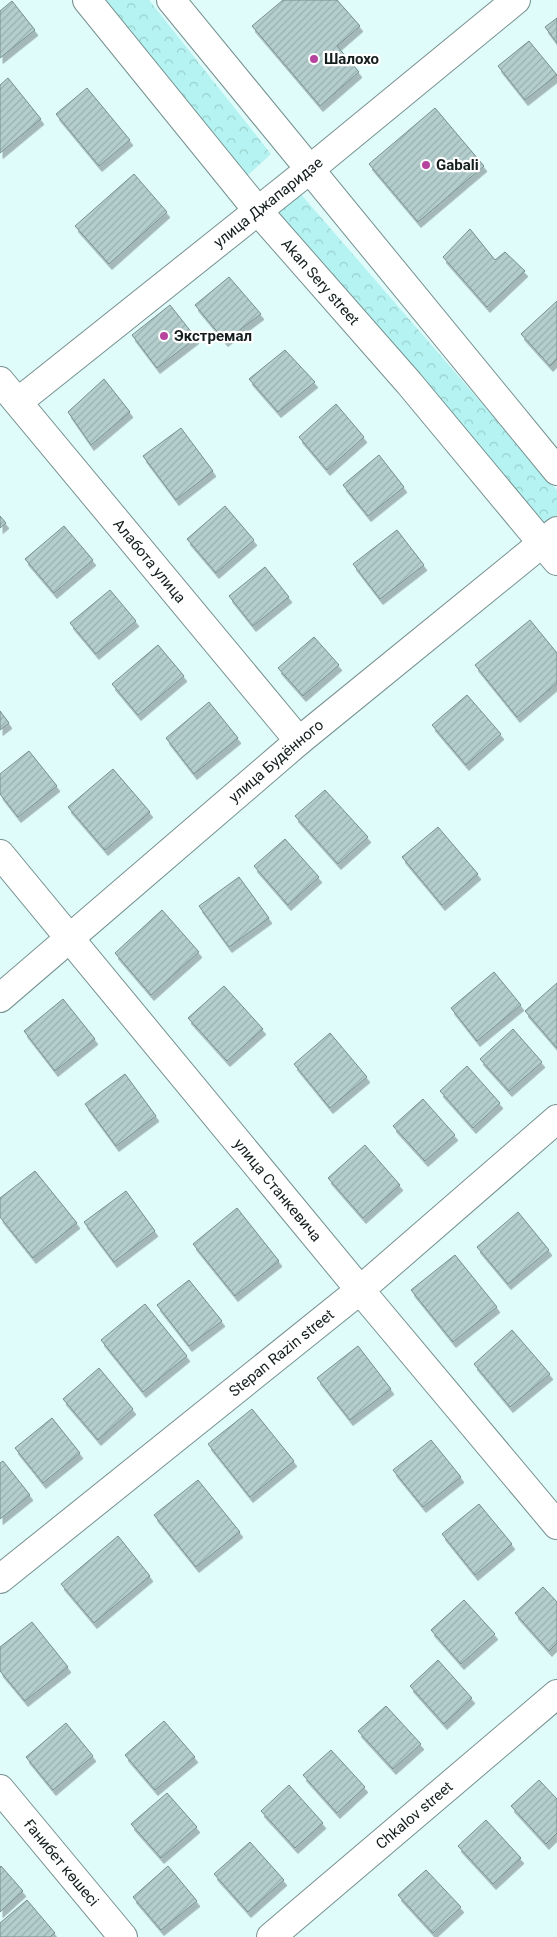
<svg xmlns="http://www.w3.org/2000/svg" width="557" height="1937" font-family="Roboto,sans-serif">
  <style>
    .forest { fill: url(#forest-crowns) }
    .building { fill: url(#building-hatch); stroke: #77908f; filter: url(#shadow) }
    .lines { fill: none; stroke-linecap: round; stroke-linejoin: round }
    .minor-casing { stroke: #779190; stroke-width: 30 }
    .tertiary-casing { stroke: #779190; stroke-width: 30 }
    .minor { stroke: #fff; stroke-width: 28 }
    .tertiary { stroke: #fff; stroke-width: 28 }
    .poi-dot { fill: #b6439d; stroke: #fff; stroke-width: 2 }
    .labels { text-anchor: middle; stroke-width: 4.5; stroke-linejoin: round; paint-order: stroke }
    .poi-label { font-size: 15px; font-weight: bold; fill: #141e1e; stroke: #fff; text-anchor: start }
    .street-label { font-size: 15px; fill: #141e1e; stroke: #fff }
  </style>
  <defs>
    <pattern id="forest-crowns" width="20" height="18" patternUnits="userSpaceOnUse" patternTransform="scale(1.25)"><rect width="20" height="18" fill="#b4f3f1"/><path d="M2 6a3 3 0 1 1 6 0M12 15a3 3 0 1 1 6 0" fill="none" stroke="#9ad0ce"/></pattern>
    <pattern id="building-hatch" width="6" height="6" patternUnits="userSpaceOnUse" patternTransform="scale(1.25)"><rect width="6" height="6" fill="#b3cecd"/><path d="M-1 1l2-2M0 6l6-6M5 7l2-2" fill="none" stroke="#99b0b0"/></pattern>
    <filter id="shadow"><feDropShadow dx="3" dy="5.5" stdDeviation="0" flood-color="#0004"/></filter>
  </defs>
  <rect width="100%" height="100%" fill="#dffbfa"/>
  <g class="forest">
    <polygon points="106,0 149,0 271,154 247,176"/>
    <polygon points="299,192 557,490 557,515 542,525 279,213"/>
  </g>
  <g class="building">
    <polygon points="283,0 337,0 360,26 337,46 359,72 320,106 252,26"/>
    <polygon points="12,1 35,30 0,58 0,11"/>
    <polygon points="557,18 557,43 545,27"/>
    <polygon points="529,41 557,75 525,100 498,66"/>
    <polygon points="8,78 41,119 0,153 0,85"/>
    <polygon points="87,88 130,140 99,166 56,114"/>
    <polygon points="435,108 484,166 418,222 369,164"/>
    <polygon points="134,174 167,212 109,264 75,226"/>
    <polygon points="470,229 495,260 505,252 525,271 487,307 443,257"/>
    <polygon points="229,277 261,314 225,341 195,305"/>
    <polygon points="557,301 557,359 550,366 521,334"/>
    <polygon points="170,305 196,338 157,368 132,335"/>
    <polygon points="285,350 315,382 278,412 249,379"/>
    <polygon points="104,379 130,412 91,445 68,412"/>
    <polygon points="336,404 364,437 327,470 299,437"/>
    <polygon points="181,428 213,471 176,500 143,456"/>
    <polygon points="379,455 404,487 368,516 343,485"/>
    <polygon points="225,506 254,540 216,573 187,539"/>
    <polygon points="0,516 6,523 0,528"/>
    <polygon points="64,526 93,560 54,593 25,559"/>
    <polygon points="397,530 424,565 380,599 353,564"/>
    <polygon points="265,567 289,597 253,626 229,596"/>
    <polygon points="110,590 136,621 96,654 70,623"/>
    <polygon points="530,620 557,653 557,683 517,717 475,665"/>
    <polygon points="314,637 339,665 303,696 278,668"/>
    <polygon points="158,645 184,676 138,715 112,684"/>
    <polygon points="467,695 501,734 466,765 432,725"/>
    <polygon points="209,702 238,738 194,774 166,738"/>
    <polygon points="0,711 9,723 0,730"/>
    <polygon points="29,751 57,786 18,817 0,794 0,774"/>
    <polygon points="113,769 150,812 105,850 68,807"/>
    <polygon points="325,790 368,837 338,864 295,816"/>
    <polygon points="438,827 478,874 442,905 402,857"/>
    <polygon points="285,839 319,877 288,905 254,866"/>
    <polygon points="239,877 269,918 229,947 199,906"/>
    <polygon points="162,910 199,952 151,995 115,953"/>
    <polygon points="494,972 521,1005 477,1041 451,1008"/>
    <polygon points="557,983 557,1048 525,1011"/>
    <polygon points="224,986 263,1029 227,1061 188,1018"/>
    <polygon points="63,999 95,1039 55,1071 24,1031"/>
    <polygon points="513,1029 542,1062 509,1091 480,1059"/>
    <polygon points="330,1033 367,1077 330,1108 294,1064"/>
    <polygon points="467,1066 500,1103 473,1128 440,1091"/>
    <polygon points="125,1074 156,1116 116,1146 85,1104"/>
    <polygon points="423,1099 455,1135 425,1161 393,1126"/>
    <polygon points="365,1145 400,1185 363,1218 328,1178"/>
    <polygon points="35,1171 77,1223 33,1258 0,1217 0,1198"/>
    <polygon points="126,1191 155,1231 114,1262 84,1222"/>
    <polygon points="237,1208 279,1261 235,1296 193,1244"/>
    <polygon points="518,1212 549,1250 508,1284 477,1247"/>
    <polygon points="455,1255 497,1307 453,1342 411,1290"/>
    <polygon points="189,1280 222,1321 189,1346 157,1305"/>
    <polygon points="145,1304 187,1356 143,1392 101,1340"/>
    <polygon points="512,1330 550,1374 510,1407 474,1364"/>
    <polygon points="358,1346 391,1389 350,1420 317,1378"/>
    <polygon points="99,1368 133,1409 98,1440 63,1399"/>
    <polygon points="252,1409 294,1461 250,1497 208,1444"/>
    <polygon points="52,1418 80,1453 43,1483 15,1448"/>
    <polygon points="431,1440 461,1477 423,1507 393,1470"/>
    <polygon points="3,1461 30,1495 0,1519 0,1463"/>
    <polygon points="198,1480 240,1532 196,1567 154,1515"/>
    <polygon points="479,1504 512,1544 475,1575 442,1534"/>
    <polygon points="118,1536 150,1576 94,1623 61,1584"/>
    <polygon points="543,1587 557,1602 557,1643 549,1651 515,1613"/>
    <polygon points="464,1600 495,1634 461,1664 431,1630"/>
    <polygon points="32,1622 68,1667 25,1701 0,1671 0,1647"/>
    <polygon points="438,1660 472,1698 444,1724 410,1686"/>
    <polygon points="386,1706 421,1744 393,1769 358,1731"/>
    <polygon points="164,1721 195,1757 155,1790 125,1755"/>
    <polygon points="66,1723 93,1756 53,1790 26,1757"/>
    <polygon points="331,1750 365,1787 337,1813 303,1775"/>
    <polygon points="539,1780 557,1799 557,1833 546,1844 511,1806"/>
    <polygon points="289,1785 323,1823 295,1848 261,1811"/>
    <polygon points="167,1793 197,1827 161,1858 131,1824"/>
    <polygon points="486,1820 521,1858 493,1884 458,1846"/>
    <polygon points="250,1842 284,1880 248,1912 214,1874"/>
    <polygon points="1,1866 23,1891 0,1912 0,1867"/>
    <polygon points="168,1866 197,1901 161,1930 133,1897"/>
    <polygon points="426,1870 461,1907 433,1933 398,1895"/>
    <polygon points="27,1900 55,1933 50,1937 0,1937 0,1923"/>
  </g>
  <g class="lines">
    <defs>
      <g id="minor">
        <path id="s1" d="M0,381L299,741"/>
        <path id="s2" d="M18,402L309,170L516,0"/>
        <path id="s3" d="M0,854L360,1290L557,1525"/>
        <path id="s4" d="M0,998L299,741L557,531"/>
        <path id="s5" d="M0,1579L360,1290L557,1119"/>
        <path id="s6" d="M0,1789L123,1937"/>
        <path id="s7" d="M271,1937L557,1694"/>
      </g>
      <g id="tertiary">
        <path id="s8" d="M87,0L258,211L409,383L557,561"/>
        <polyline points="171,0 557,471"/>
      </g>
    </defs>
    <use href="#minor" class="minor-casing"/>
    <use href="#tertiary" class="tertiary-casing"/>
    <use href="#minor" class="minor"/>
    <use href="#tertiary" class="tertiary"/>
  </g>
  <g class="poi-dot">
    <circle cx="314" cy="59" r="5"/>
    <circle cx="426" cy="165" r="5"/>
    <circle cx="164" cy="336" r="5"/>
  </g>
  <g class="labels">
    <g class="poi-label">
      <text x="324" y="64">Шалохо</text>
      <text x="436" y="170">Gabali</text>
      <text x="174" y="341">Экстремал</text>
    </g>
    <g class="street-label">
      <text dy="5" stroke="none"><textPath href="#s2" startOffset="320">улица Джапаридзе</textPath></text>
      <text dy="5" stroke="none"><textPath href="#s8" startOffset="366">Akan Sery street</textPath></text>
      <text dy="5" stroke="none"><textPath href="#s1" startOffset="234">Алабота улица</textPath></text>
      <text dy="5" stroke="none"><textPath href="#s4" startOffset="364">улица Будённого</textPath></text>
      <text dy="5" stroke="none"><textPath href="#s3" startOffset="436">улица Станкевича</textPath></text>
      <text dy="5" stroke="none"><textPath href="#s5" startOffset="361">Stepan Razin street</textPath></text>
      <text dy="5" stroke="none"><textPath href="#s7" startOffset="188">Chkalov street</textPath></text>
      <text dy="5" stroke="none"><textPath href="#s6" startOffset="96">Ғанибет көшесі</textPath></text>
    </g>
  </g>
</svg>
